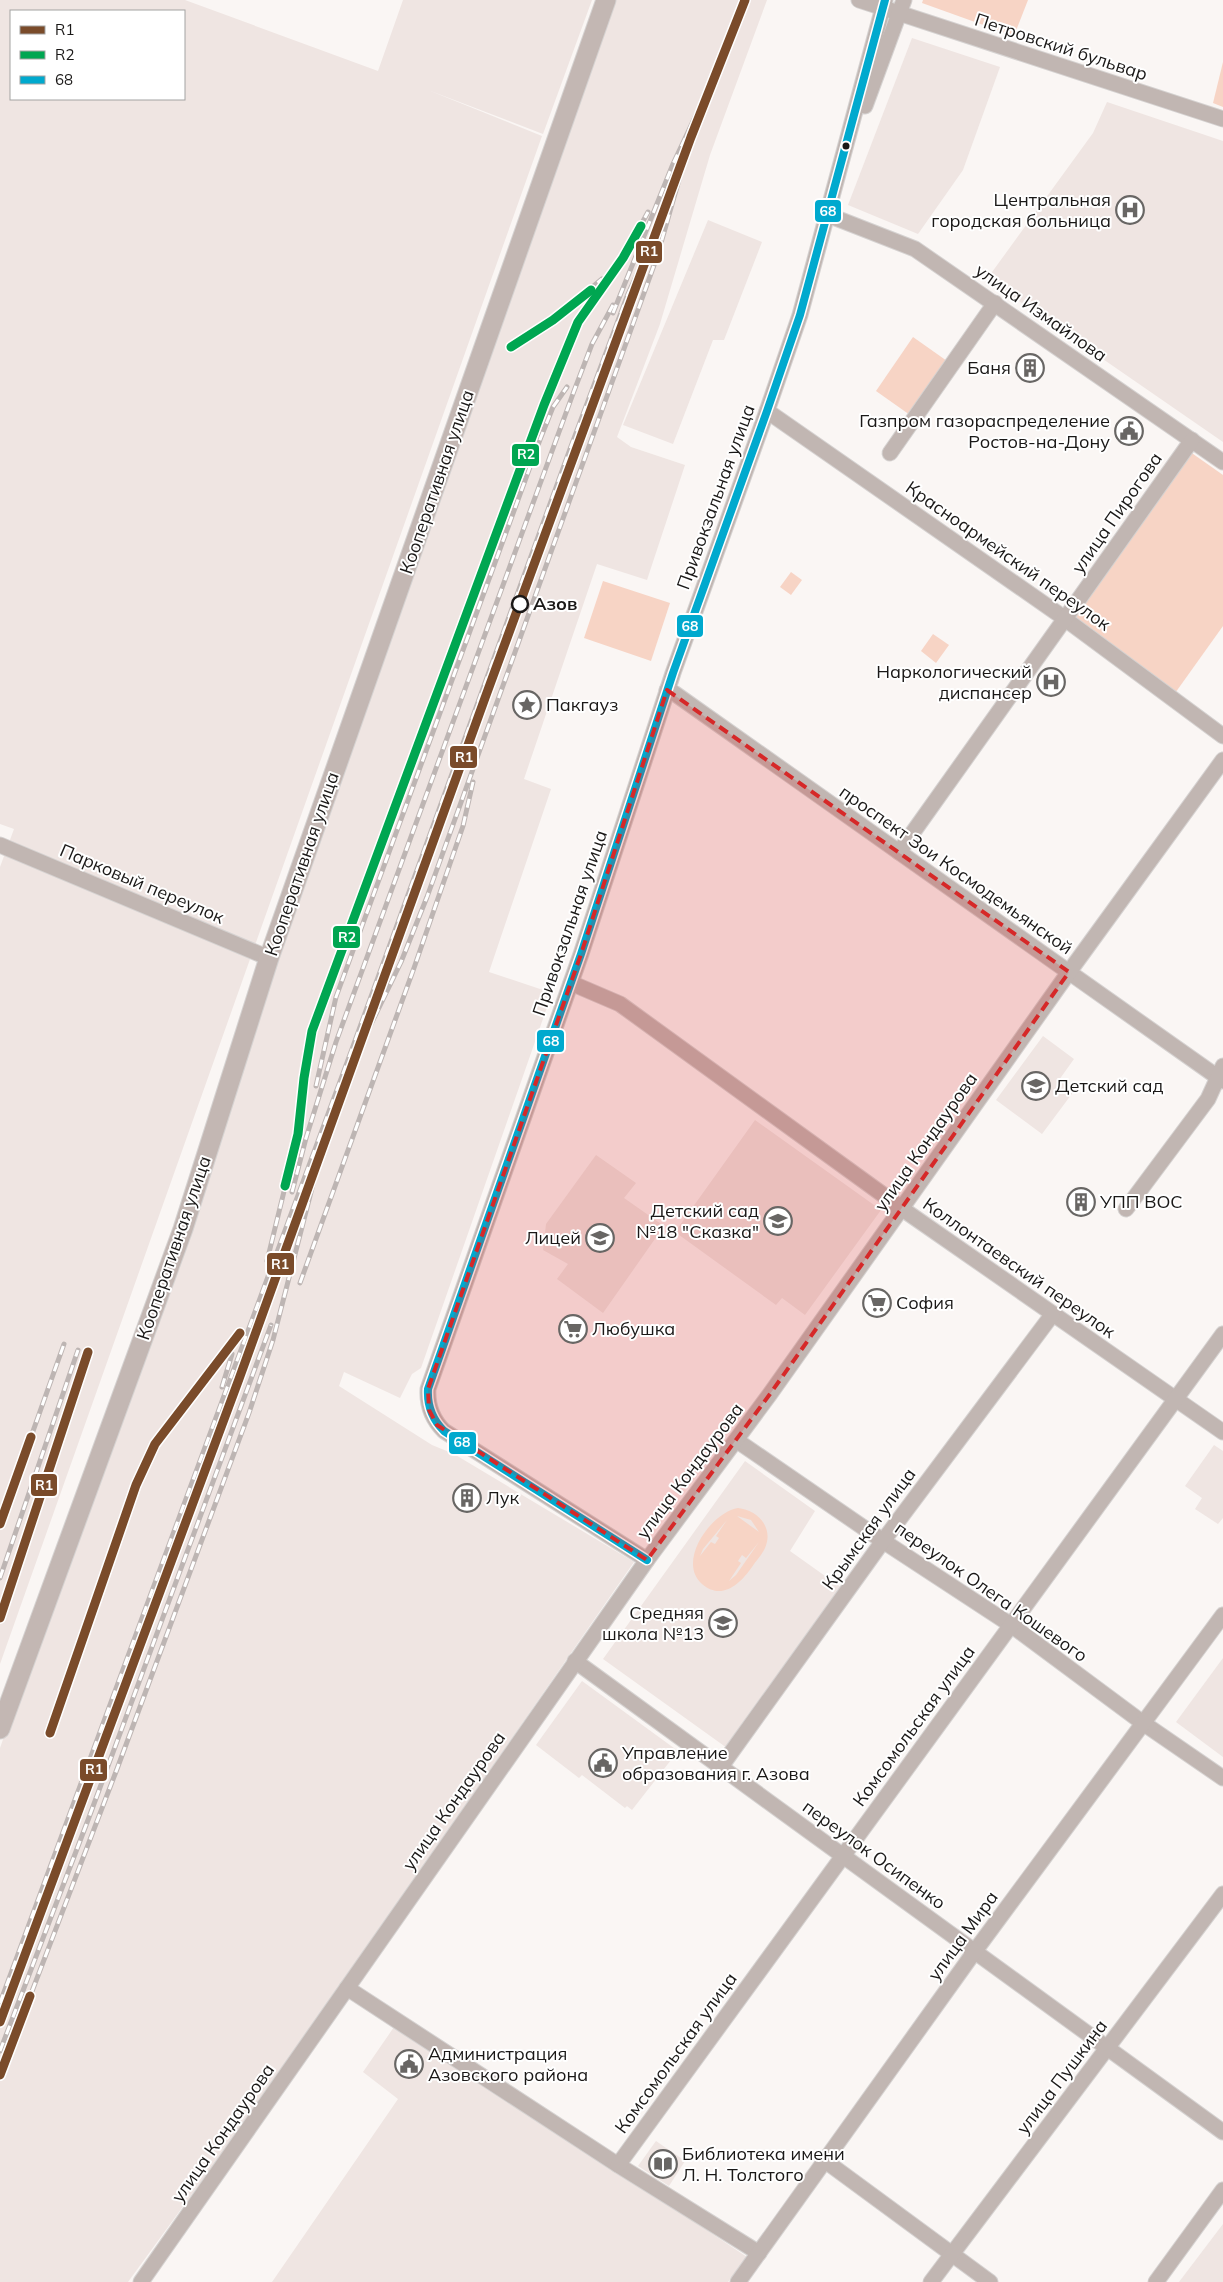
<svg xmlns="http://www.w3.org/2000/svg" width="1223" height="2282" font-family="Mulish,sans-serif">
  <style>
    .built { fill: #efe5e2; fill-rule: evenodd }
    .green { fill: #f7d4c5; fill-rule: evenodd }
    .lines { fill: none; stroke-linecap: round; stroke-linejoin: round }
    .minor-casing { stroke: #d5d2d1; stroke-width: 17 }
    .major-casing { stroke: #d5d2d1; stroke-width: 21 }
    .minor { stroke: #c1b6b2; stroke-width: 15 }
    .major { stroke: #c3b7b3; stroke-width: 19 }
    .rail-casing { stroke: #bdb5b3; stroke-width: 5 }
    .rail { stroke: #fff; stroke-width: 3; stroke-dasharray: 9; stroke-linecap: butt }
    .bus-1-casing { stroke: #fff; stroke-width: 11 }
    .bus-1 { stroke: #00a9ce; stroke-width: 8 }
    .rail-1-casing { stroke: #fff; stroke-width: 12 }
    .rail-2-casing { stroke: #fff; stroke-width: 12 }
    .rail-1 { stroke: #7a4b2a; stroke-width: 9 }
    .rail-2 { stroke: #00a651; stroke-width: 9 }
    .marked { fill: #d62828; fill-opacity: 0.2; stroke: #d62828; stroke-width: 4; stroke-dasharray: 10 6; stroke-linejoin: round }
    .bus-dot { fill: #1a1817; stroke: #fff; stroke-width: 2 }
    .stop-dot { fill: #fff; stroke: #1a1817; stroke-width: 2.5 }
    .labels { text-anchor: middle; stroke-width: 4; stroke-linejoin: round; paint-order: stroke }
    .street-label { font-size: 18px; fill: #1a1817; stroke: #fff }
    .poi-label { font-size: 18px; fill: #1a1817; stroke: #fff; text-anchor: start }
    .stop-label { font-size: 18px; font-weight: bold; fill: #1a1817; stroke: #fff; text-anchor: start }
    .line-badge { stroke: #fff; stroke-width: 2 }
    .badge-label { font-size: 14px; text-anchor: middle; font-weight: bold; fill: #fff }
  </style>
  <rect width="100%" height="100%" fill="#faf6f4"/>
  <g class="built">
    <path d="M0,0H185L378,71L403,0H592L543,134L428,90L542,136L0,1664V867L14,829L0,824ZM11,11H184V99H11Z"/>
    <polygon points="615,0 767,0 710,155 660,324 617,437 631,447 685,465 647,580 597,564 524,779 551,789 489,972 552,993 421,1368 412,1374 400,1398 344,1372 339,1386 432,1445 454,1454 634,1562 273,2083 128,2282 0,2282 0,1748 473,395"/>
    <polygon points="912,38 1000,67 963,170 918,234 848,205"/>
    <polygon points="1107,102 1223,141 1223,442 987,279 1093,133"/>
    <polygon points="708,220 762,242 724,340 713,340 673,444 623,425"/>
    <polygon points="1043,1036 1074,1059 1059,1080 1074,1091 1042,1134 996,1100"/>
    <polygon points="755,1120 881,1210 805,1315 782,1298 776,1305 675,1232"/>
    <polygon points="596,1155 636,1183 624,1198 664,1226 603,1313 557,1279 568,1264 543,1250 546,1224"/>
    <polygon points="1214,1445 1223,1451 1223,1518 1218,1524 1195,1509 1202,1498 1185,1486"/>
    <polygon points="745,1461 815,1511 790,1551 842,1588 727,1748 603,1659"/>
    <polygon points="1223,1658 1223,1757 1176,1722"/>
    <polygon points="582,1681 678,1751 632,1810 627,1806 625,1808 582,1775 579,1778 536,1745"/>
    <polygon points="394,2027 555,2129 747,2257 728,2282 272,2282 398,2099 363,2072"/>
    <polygon points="656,2141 685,2161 669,2186 638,2166"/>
    <polygon points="1223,2224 1223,2282 1179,2282"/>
  </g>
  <g class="green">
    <polygon points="923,0 1028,0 1014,36 922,3"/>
    <polygon points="1223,62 1223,107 1213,103"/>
    <polygon points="913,337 947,361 910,415 876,391"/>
    <polygon points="1186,449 1223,475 1223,626 1173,696 1066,618"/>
    <polygon points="791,572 802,580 791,595 780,587"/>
    <polygon points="603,581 670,603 651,661 584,638"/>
    <polygon points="933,634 949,645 936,663 921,651"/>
    <path d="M738,1508C758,1510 774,1528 765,1548C762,1555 756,1561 752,1567C740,1584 722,1601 702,1584C676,1561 712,1512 738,1508ZM737,1516L751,1520L759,1532ZM727,1520L716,1536L719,1538L715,1544L711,1542L700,1556L703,1549ZM759,1542L736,1575L729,1581L741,1563L738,1561L742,1555L746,1558Z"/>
  </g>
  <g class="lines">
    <defs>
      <g id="minor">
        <polyline points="859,0 1223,119"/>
        <polyline points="865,106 904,0"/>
        <polyline points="828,215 915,249 1223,462"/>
        <polyline points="767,411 1057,613 1223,736"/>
        <polyline points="890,453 995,303"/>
        <polyline points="667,690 674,693 1223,1081"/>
        <polyline points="0,845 269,958"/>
        <polyline points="899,852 1192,440"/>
        <polyline points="571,983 620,1004 911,1215 1223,1432"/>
        <polyline points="1126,1209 1208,1099 1223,1066"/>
        <polyline points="736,1440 883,1541 1011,1625 1143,1723 1223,1778"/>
        <path d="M647,1560L444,1431C432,1419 427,1406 428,1389L581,954L673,673L767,411L800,315L885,0"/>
        <polyline points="575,1661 1223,2132"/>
        <polyline points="720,1768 883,1541 1052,1315"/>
        <polyline points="347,1988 618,2165 759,2253"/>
        <polyline points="824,2160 990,2282"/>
        <polyline points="618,2165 1223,1334"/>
        <polyline points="141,2282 647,1560 770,1394 1069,972 1223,760"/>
        <polyline points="738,2282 975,1951 1223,1615"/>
        <polyline points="931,2282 1223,1894"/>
        <polyline points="1156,2282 1223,2190"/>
      </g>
      <polyline id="major" points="0,1729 183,1229 269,958 606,0"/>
    </defs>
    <use href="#minor" class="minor-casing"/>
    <use href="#major" class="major-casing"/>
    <use href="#minor" class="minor"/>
    <use href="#major" class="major"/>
    <defs>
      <g id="rail">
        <polyline points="709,90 745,0"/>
        <polyline points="613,313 673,164 711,83"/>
        <polyline points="511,347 553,320 602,279"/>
        <polyline points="359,1049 401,962 427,897 657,257 690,141"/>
        <polyline points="316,1086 336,997 541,437 553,407 567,387"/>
        <polyline points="292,1192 306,1138 336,1042 574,391 592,344 613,305"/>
        <polyline points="267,1261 298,1134 304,1078 312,1031 544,405 578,322 623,258 648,212"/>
        <polyline points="300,1283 414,968 463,826 473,782"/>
        <polyline points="222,1387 232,1354"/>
        <polyline points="0,1524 64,1344"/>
        <polyline points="0,1578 78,1350"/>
        <polyline points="0,1618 88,1352"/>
        <polyline points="50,1733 136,1485 155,1444 240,1333"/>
        <polyline points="0,2003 352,1049 570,449 628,294 664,215"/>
        <polyline points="0,2051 88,1820 271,1325"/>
        <polyline points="0,2075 117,1769 249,1413 273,1340 319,1161"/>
      </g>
    </defs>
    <use href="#rail" class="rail-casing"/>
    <use href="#rail" class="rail"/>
    <defs>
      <path id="bus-1" d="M647,1560L444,1431C432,1419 427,1406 428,1389L581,954L673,673L767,411L800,315L885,0"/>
    </defs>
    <use href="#bus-1" class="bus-1-casing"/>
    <use href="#bus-1" class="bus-1"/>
    <defs>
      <g id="rail-1">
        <polyline points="0,1524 31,1437"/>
        <polyline points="0,1618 88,1352"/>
        <polyline points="50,1733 136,1485 155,1444 240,1333"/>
        <polyline points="0,2022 239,1379 485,698 691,137 745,0"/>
        <polyline points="0,2075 30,1996"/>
      </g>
      <g id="rail-2">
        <polyline points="511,347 553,320 591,290"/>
        <polyline points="285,1186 298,1134 304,1078 312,1031 544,405 578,322 623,258 641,226"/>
      </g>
    </defs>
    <use href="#rail-1" class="rail-1-casing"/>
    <use href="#rail-2" class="rail-2-casing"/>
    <use href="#rail-1" class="rail-1"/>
    <use href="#rail-2" class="rail-2"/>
  </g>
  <path class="marked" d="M667,690L1069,972L770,1394L647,1560L437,1425L429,1410L428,1389L581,954Z"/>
  <defs>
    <symbol id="hospital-ring" viewBox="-11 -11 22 22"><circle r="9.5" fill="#fff" stroke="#686664" stroke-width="1.5"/><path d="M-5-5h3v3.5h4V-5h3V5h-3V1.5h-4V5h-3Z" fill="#686664"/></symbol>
    <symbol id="building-ring" viewBox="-11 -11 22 22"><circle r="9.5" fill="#fff" stroke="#686664" stroke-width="1.5"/><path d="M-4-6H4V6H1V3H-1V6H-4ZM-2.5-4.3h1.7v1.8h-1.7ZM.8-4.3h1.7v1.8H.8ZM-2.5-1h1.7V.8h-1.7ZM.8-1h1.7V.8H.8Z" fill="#686664"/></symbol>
    <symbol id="civic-ring" viewBox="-11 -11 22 22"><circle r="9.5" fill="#fff" stroke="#686664" stroke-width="1.5"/><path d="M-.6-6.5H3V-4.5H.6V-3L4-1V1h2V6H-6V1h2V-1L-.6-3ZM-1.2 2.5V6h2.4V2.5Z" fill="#686664"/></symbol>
    <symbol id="sight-ring" viewBox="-11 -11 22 22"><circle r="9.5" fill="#fff" stroke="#686664" stroke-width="1.5"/><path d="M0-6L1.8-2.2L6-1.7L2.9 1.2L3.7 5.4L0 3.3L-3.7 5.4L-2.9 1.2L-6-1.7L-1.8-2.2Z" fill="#686664"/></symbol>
    <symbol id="school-ring" viewBox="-11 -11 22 22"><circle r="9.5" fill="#fff" stroke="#686664" stroke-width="1.5"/><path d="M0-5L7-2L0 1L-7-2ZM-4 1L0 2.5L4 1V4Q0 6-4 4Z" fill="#686664"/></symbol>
    <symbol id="supermarket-ring" viewBox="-11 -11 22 22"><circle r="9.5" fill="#fff" stroke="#686664" stroke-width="1.5"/><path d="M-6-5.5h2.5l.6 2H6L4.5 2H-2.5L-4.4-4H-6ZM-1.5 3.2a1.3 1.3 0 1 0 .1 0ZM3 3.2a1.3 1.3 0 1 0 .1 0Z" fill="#686664"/></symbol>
    <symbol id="library-ring" viewBox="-11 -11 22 22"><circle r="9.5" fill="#fff" stroke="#686664" stroke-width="1.5"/><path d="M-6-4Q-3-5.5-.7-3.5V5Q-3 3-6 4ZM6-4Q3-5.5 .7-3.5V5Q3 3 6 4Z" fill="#686664"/></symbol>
  </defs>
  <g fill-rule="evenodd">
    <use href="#hospital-ring" x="1114" y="194" width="32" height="32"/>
    <use href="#building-ring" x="1014" y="352" width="32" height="32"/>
    <use href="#civic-ring" x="1113" y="415" width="32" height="32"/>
    <use href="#hospital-ring" x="1035" y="666" width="32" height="32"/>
    <use href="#sight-ring" x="511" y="689" width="32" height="32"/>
    <use href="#school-ring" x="1020" y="1070" width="32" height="32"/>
    <use href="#building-ring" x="1065" y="1186" width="32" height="32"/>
    <use href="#school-ring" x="762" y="1205" width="32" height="32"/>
    <use href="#school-ring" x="584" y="1222" width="32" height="32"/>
    <use href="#supermarket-ring" x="861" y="1287" width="32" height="32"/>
    <use href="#supermarket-ring" x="557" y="1313" width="32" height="32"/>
    <use href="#building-ring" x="451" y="1482" width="32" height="32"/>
    <use href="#school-ring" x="707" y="1607" width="32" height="32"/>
    <use href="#civic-ring" x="587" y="1747" width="32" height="32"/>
    <use href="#civic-ring" x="393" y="2048" width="32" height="32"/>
    <use href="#library-ring" x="647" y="2148" width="32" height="32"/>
  </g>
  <circle class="bus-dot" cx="846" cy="146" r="4.5"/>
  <circle class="stop-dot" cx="520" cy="604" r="8"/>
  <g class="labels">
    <g class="street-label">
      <text transform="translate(1061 47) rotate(18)" y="6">Петровский бульвар</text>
      <text transform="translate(1041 313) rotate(35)" y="6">улица Измайлова</text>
      <text transform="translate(437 482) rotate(-71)" y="6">Кооперативная улица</text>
      <text transform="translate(716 497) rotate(-70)" y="6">Привокзальная улица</text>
      <text transform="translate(1117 513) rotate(-55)" y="6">улица Пирогова</text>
      <text transform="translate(1008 556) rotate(35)" y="6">Красноармейский переулок</text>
      <text transform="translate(302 864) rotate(-71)" y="6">Кооперативная улица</text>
      <text transform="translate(956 870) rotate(35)" y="6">проспект Зои Космодемьянской</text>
      <text transform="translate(142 884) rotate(23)" y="6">Парковый переулок</text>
      <text transform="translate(570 923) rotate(-71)" y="6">Привокзальная улица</text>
      <text transform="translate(926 1142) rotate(-55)" y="6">улица Кондаурова</text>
      <text transform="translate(174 1248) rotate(-71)" y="6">Кооперативная улица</text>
      <text transform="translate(1019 1268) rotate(35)" y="6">Коллонтаевский переулок</text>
      <text transform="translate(690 1471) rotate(-53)" y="6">улица Кондаурова</text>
      <text transform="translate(869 1529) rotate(-54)" y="6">Крымская улица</text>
      <text transform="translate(991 1592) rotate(35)" y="6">переулок Олега Кошевого</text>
      <text transform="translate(914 1726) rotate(-54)" y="6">Комсомольская улица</text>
      <text transform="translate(454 1801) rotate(-55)" y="6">улица Кондаурова</text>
      <text transform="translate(874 1855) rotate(36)" y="6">переулок Осипенко</text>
      <text transform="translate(963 1936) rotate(-54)" y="6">улица Мира</text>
      <text transform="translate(676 2053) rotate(-54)" y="6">Комсомольская улица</text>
      <text transform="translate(1062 2077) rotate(-53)" y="6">улица Пушкина</text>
      <text transform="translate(223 2133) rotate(-55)" y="6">улица Кондаурова</text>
    </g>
    <g class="poi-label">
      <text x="1111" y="206" text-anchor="end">Центральная<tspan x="1111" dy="21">городская больница</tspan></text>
      <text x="1011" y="374" text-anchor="end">Баня</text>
      <text x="1110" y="427" text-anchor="end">Газпром газораспределение<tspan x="1110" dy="21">Ростов-на-Дону</tspan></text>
      <text x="1032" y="678" text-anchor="end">Наркологический<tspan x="1032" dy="21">диспансер</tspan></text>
      <text x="546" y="711">Пакгауз</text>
      <text x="1055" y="1092">Детский сад</text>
      <text x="1100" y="1208">УПП ВОС</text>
      <text x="759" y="1217" text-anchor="end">Детский сад<tspan x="759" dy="21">№18 "Сказка"</tspan></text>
      <text x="581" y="1244" text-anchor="end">Лицей</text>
      <text x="896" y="1309">София</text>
      <text x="592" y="1335">Любушка</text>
      <text x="486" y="1504">Лук</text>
      <text x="704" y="1619" text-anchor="end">Средняя<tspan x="704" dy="21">школа №13</tspan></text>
      <text x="622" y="1759">Управление<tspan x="622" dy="21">образования г. Азова</tspan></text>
      <text x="428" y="2060">Администрация<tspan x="428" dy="21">Азовского района</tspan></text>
      <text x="682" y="2160">Библиотека имени<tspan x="682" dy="21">Л. Н. Толстого</tspan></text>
    </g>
    <g class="stop-label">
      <text x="533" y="610">Азов</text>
    </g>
  </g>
  <g class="line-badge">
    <rect x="814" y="199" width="28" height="24" rx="5" fill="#00a9ce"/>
    <rect x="635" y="240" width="28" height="24" rx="5" fill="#7a4b2a"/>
    <rect x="511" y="443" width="29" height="24" rx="5" fill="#00a651"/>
    <rect x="676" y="614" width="28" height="24" rx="5" fill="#00a9ce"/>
    <rect x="449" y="745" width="29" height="24" rx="5" fill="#7a4b2a"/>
    <rect x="332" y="925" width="29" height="24" rx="5" fill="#00a651"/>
    <rect x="536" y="1029" width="29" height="24" rx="5" fill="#00a9ce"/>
    <rect x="266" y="1252" width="29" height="24" rx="5" fill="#7a4b2a"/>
    <rect x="448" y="1431" width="29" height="24" rx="5" fill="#00a9ce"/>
    <rect x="30" y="1473" width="28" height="24" rx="5" fill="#7a4b2a"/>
    <rect x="79" y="1758" width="29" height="24" rx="5" fill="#7a4b2a"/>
  </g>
  <g class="badge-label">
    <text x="828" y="216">68</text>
    <text x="649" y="256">R1</text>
    <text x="526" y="459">R2</text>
    <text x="690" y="631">68</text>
    <text x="464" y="762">R1</text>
    <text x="347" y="942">R2</text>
    <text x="551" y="1046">68</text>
    <text x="280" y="1269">R1</text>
    <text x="462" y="1447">68</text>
    <text x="44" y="1490">R1</text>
    <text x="94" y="1774">R1</text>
  </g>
  <rect x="10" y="10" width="175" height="90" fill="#ffffff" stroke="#a3a3a2"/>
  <rect x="20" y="26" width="25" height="8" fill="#7a4b2a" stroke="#a3a3a2"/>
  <text x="55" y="35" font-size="15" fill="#1a1817">R1</text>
  <rect x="20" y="51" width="25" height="8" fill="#00a651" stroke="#a3a3a2"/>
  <text x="55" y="60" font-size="15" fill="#1a1817">R2</text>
  <rect x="20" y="76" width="25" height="8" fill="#00a9ce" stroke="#a3a3a2"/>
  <text x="55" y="85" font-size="15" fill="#1a1817">68</text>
</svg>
